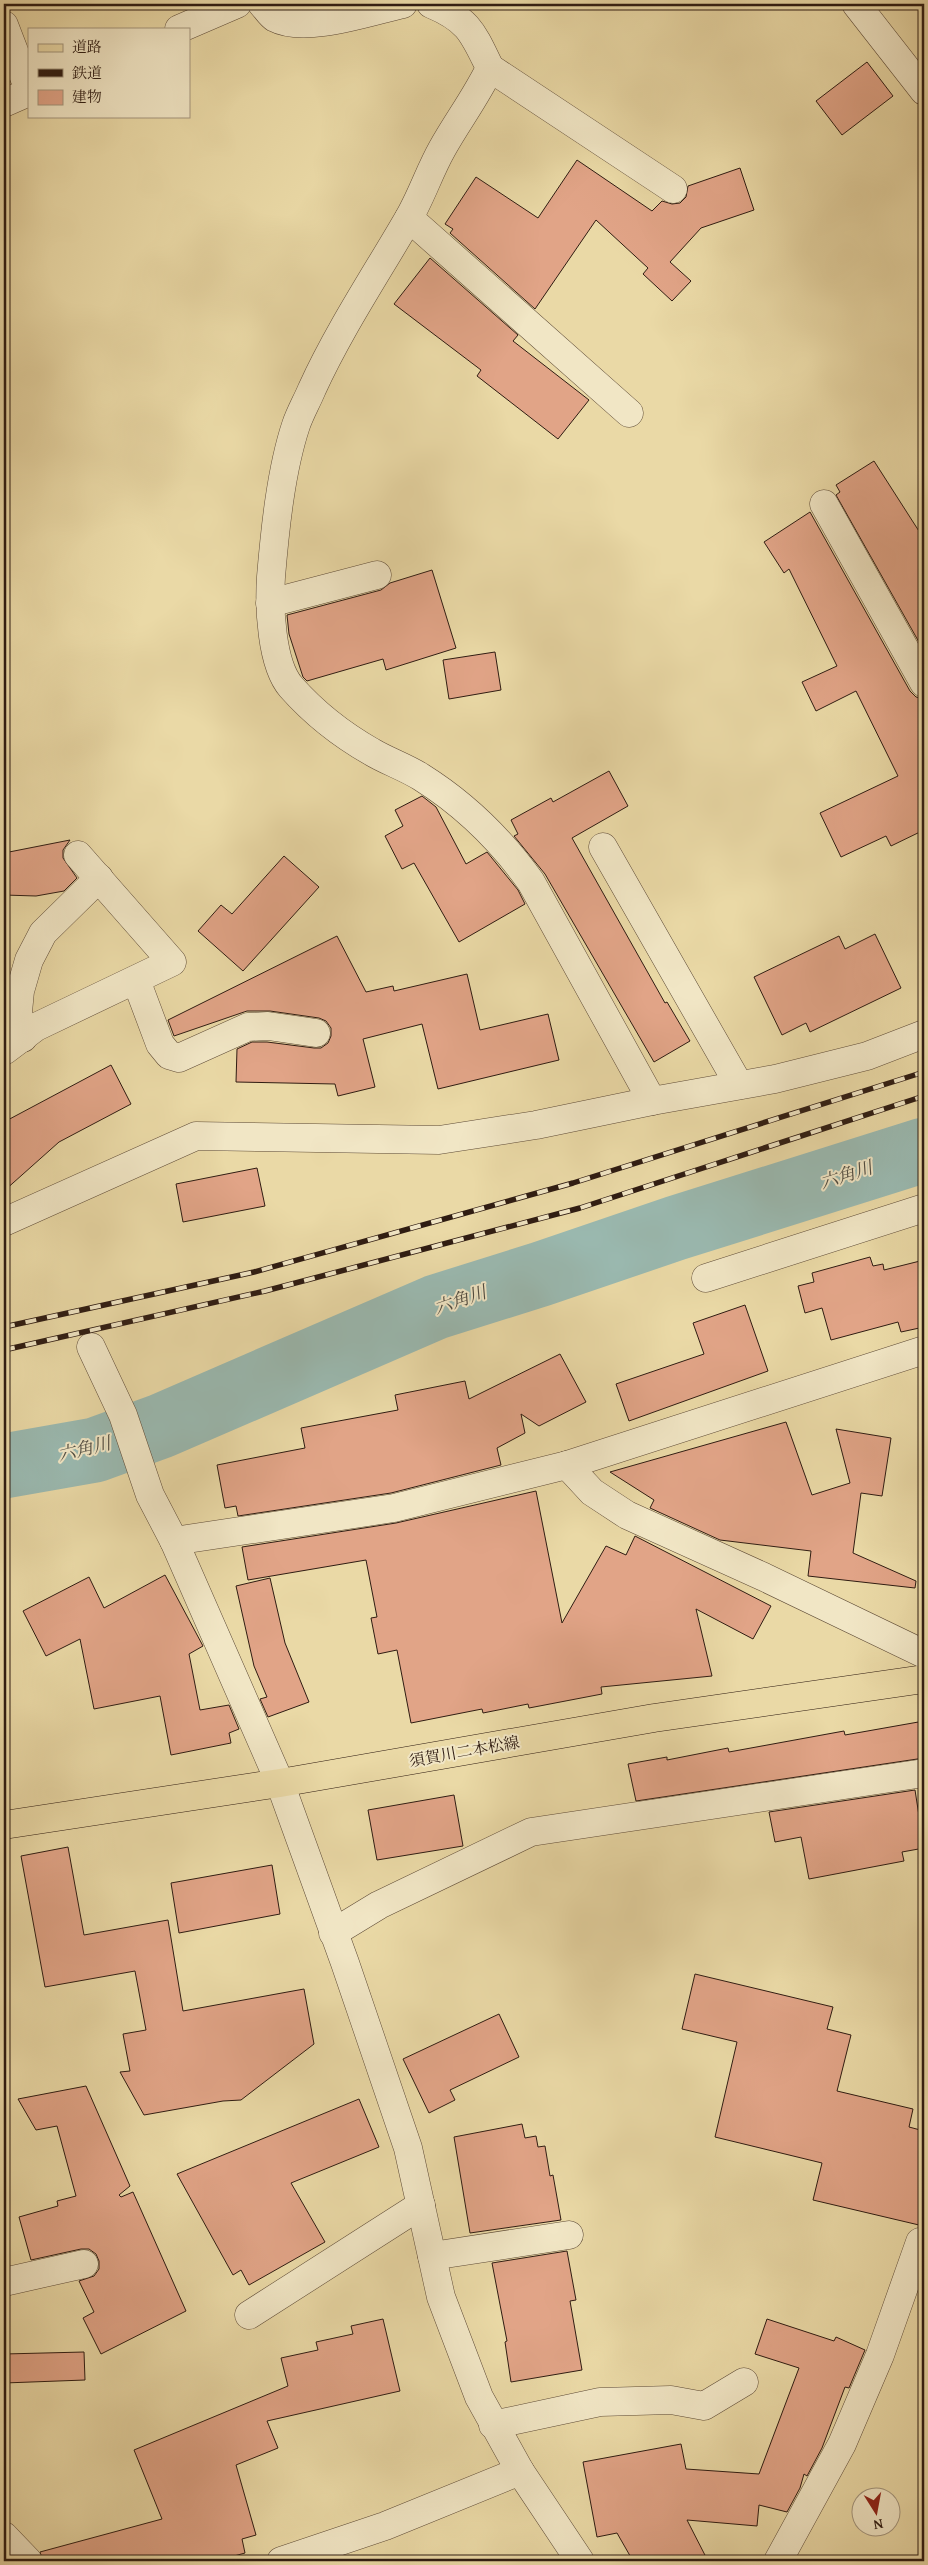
<svg xmlns="http://www.w3.org/2000/svg" width="928" height="2565" font-family="'Gentium Book Plus','Noto Serif JP',serif">
  <style>
    .lines { fill: none; stroke-linecap: round; stroke-linejoin: round }
    .river { stroke: #9ab9b0; stroke-width: 65 }
    .building { fill: #e1a487; stroke: #2f1c12 }
    .minor-casing { stroke: #5e4b37; stroke-width: 29 }
    .major-casing { stroke: #2f1c12; stroke-width: 29 }
    .minor { stroke: #f1e6c5; stroke-width: 28 }
    .major { stroke: #ead9a6; stroke-width: 28 }
    .rail-casing { stroke: #2f1c12; stroke-width: 5.5 }
    .rail { stroke: #f1e6c5; stroke-width: 4; stroke-dasharray: 11; stroke-linecap: butt }
    .labels { text-anchor: middle; stroke-width: 4; stroke-linejoin: round; paint-order: stroke }
    .street-label { font-size: 16px; fill: #2f1c12; stroke: #f1e6c5 }
    .water-label { font-size: 18px; font-style: italic; fill: #4f4b41; stroke: #f1e6c5 }
  </style>
  <rect width="100%" height="100%" fill="#ead9a6"/>
  <filter id="stains"><feTurbulence type="fractalNoise" baseFrequency=".004" numOctaves="4"/><feColorMatrix values="0 0 0 0 .2 0 0 0 0 .09 0 0 0 0 .02 0 0 0 .5 -.17"/></filter>
  <radialGradient id="worn" r=".72"><stop offset=".6" stop-color="#630" stop-opacity="0"/><stop offset="1" stop-color="#630" stop-opacity=".3"/></radialGradient>
  <g class="lines">
    <polyline class="river" points="4,1466 95,1450 161,1426 436,1307 541,1274 676,1228 924,1150"/>
  </g>
  <g class="building">
    <polygon points="867,62 893,96 842,135 816,101"/>
    <polygon points="577,160 652,211 662,201 672,204 680,203 686,197 688,186 740,168 754,210 701,228 670,262 691,281 672,301 643,274 648,268 596,220 535,309 450,233 453,229 445,224 476,177 538,218"/>
    <polygon points="430,258 518,335 513,341 589,400 558,439 477,376 481,370 394,304"/>
    <polygon points="874,461 924,539 924,651 836,495 840,492 836,485"/>
    <polygon points="810,512 910,691 916,697 924,699 924,830 891,846 886,836 841,857 820,813 898,776 856,691 816,711 802,682 837,666 789,569 784,573 764,542"/>
    <polygon points="432,570 456,648 386,670 383,659 307,681 303,677 289,634 287,615 381,590 390,583"/>
    <polygon points="495,652 501,690 449,699 443,660"/>
    <polygon points="609,771 628,806 572,838 665,1003 667,1002 690,1041 654,1062 545,874 514,836 518,834 511,820 551,798 553,802"/>
    <polygon points="422,796 436,807 466,864 487,852 518,890 525,904 459,942 414,863 402,869 385,836 403,826 395,810"/>
    <polygon points="70,840 63,850 63,858 77,878 64,891 36,896 4,895 4,853"/>
    <polygon points="284,856 319,887 243,971 198,931 221,905 232,914"/>
    <polygon points="875,934 901,988 810,1032 806,1023 782,1035 754,977 839,936 845,949"/>
    <polygon points="337,936 366,992 393,986 394,991 467,974 480,1030 548,1014 559,1060 438,1089 422,1024 363,1039 375,1087 338,1096 335,1084 236,1082 237,1049 252,1042 267,1042 314,1048 321,1048 328,1043 331,1036 331,1028 326,1021 319,1018 270,1011 247,1011 174,1036 168,1020"/>
    <polygon points="111,1065 131,1104 59,1142 4,1191 4,1122"/>
    <polygon points="257,1168 265,1206 183,1222 176,1184"/>
    <polygon points="870,1257 873,1266 883,1264 884,1270 924,1260 924,1327 901,1332 898,1322 831,1340 822,1308 805,1313 798,1286 814,1282 812,1273"/>
    <polygon points="745,1305 768,1371 629,1421 616,1384 704,1354 693,1323"/>
    <polygon points="560,1354 586,1402 539,1426 521,1414 525,1433 497,1448 501,1465 391,1493 238,1516 236,1506 225,1508 217,1465 305,1448 301,1428 398,1410 395,1395 465,1381 469,1399"/>
    <polygon points="786,1422 812,1495 850,1483 836,1429 891,1438 882,1496 861,1493 853,1553 916,1581 915,1588 808,1576 811,1551 720,1540 650,1508 654,1500 610,1472"/>
    <polygon points="536,1491 562,1623 606,1546 626,1555 635,1536 771,1606 753,1639 696,1609 712,1676 601,1687 602,1694 529,1708 528,1704 483,1713 482,1709 411,1723 397,1650 378,1654 371,1618 377,1617 366,1560 248,1580 242,1547 396,1523"/>
    <polygon points="165,1575 203,1646 189,1654 200,1710 229,1705 239,1729 229,1733 231,1743 171,1755 160,1696 94,1709 80,1639 46,1656 23,1611 89,1577 104,1608"/>
    <polygon points="270,1578 285,1643 309,1702 268,1717 260,1699 267,1697 254,1666 236,1586"/>
    <polygon points="924,1721 924,1758 636,1801 628,1764 667,1757 667,1760 728,1748 729,1752 844,1731 845,1735"/>
    <polygon points="915,1790 924,1848 902,1852 904,1861 809,1879 801,1837 775,1842 769,1812"/>
    <polygon points="454,1795 463,1846 377,1860 368,1810"/>
    <polygon points="68,1847 84,1935 168,1920 183,2011 304,1989 314,2044 241,2100 223,2101 144,2115 120,2072 130,2071 123,2034 146,2030 135,1971 45,1987 21,1856"/>
    <polygon points="272,1865 280,1914 179,1933 171,1883"/>
    <polygon points="695,1974 833,2007 827,2029 851,2035 837,2091 913,2109 909,2127 924,2131 924,2205 919,2225 813,2200 822,2163 715,2137 737,2042 682,2029"/>
    <polygon points="499,2014 519,2057 450,2090 455,2100 429,2113 403,2059"/>
    <polygon points="86,2086 130,2186 119,2195 121,2197 133,2192 186,2311 101,2354 83,2318 94,2312 79,2281 94,2276 99,2269 99,2261 96,2254 89,2249 81,2249 31,2260 19,2217 58,2206 57,2201 76,2196 57,2126 36,2130 18,2099"/>
    <polygon points="359,2099 379,2147 291,2183 325,2242 249,2285 241,2270 233,2275 177,2174"/>
    <polygon points="522,2124 525,2138 536,2136 538,2147 545,2146 550,2176 553,2175 561,2220 470,2233 454,2137"/>
    <polygon points="567,2251 576,2300 570,2301 582,2370 511,2382 505,2342 507,2341 492,2263"/>
    <polygon points="383,2319 400,2391 267,2421 278,2448 236,2465 256,2535 242,2539 245,2553 216,2561 43,2561 40,2552 162,2519 134,2450 288,2386 281,2358 318,2350 316,2342 353,2334 351,2326"/>
    <polygon points="767,2319 834,2341 836,2337 865,2350 849,2388 845,2387 822,2448 807,2476 804,2474 800,2488 787,2512 759,2505 757,2526 687,2520 708,2561 633,2561 617,2533 597,2537 583,2462 681,2444 686,2469 759,2474 799,2368 755,2354"/>
    <polygon points="84,2352 85,2380 4,2383 4,2354"/>
  </g>
  <g class="lines">
    <defs>
      <g id="minor">
        <path d="M262,4C266,8 270,15 275,18C305,34 371,11 403,4"/>
        <path d="M431,4C469,20 473,33 490,68C476,97 457,122 442,149C429,172 421,198 407,221C375,276 339,330 312,389C307,401 300,413 296,425C281,470 275,529 271,577C269,606 271,664 291,687C314,713 342,735 372,752C387,761 405,767 421,777C464,804 501,840 531,882L652,1101"/>
        <polyline points="856,4 924,91"/>
        <polyline points="4,25 29,90"/>
        <polyline points="179,29 237,4"/>
        <polyline points="490,68 673,189"/>
        <polyline points="4,103 29,92"/>
        <polyline points="409,218 629,413"/>
        <polyline points="824,504 924,683"/>
        <polyline points="270,603 377,575"/>
        <polyline points="603,847 739,1085"/>
        <polyline points="136,980 160,1044 169,1055 179,1058 248,1027 268,1026 316,1033"/>
        <polyline points="23,1038 18,1012 20,991 29,960 43,933 99,878"/>
        <polyline points="4,1051 36,1027 172,962 78,855"/>
        <polyline points="4,1222 196,1136 439,1140 536,1125 652,1101 775,1079 867,1056 924,1034"/>
        <polyline points="706,1278 924,1208"/>
        <polyline points="91,1347 123,1415 150,1495 174,1541 394,1508 567,1465 924,1350"/>
        <polyline points="567,1465 592,1492 627,1515 764,1577 924,1654"/>
        <polyline points="174,1541 280,1783 345,1963 408,2148 441,2297 479,2397 520,2471 580,2561"/>
        <polyline points="333,1933 379,1905 531,1832 924,1773"/>
        <polyline points="432,2256 569,2235"/>
        <polyline points="4,2282 84,2264"/>
        <polyline points="249,2315 421,2205"/>
        <polyline points="493,2425 600,2402 671,2400 704,2406 744,2382"/>
        <polyline points="4,2536 28,2561"/>
        <polyline points="281,2561 385,2526 520,2471"/>
        <polyline points="778,2561 842,2444 880,2355 920,2242"/>
      </g>
      <polyline id="major" points="4,1825 280,1783 654,1718 924,1679"/>
    </defs>
    <use href="#minor" class="minor-casing"/>
    <use href="#major" class="major-casing"/>
    <use href="#minor" class="minor"/>
    <use href="#major" class="major"/>
    <defs>
      <g id="rail">
        <polyline points="4,1327 254,1272 573,1183 924,1072"/>
        <polyline points="4,1350 265,1291 580,1208 924,1096"/>
      </g>
    </defs>
    <use href="#rail" class="rail-casing"/>
    <use href="#rail" class="rail"/>
  </g>
  <g class="labels">
    <g class="street-label">
      <text transform="translate(464 1751) rotate(-10)" y="6">須賀川二本松線</text>
    </g>
    <g class="water-label">
      <text transform="translate(846 1175) rotate(-18)" y="6">六角川</text>
      <text transform="translate(460 1300) rotate(-19)" y="6">六角川</text>
      <text transform="translate(84 1449) rotate(-14)" y="6">六角川</text>
    </g>
  </g>
  <rect width="928" height="2565" fill="none" stroke="#ead9a6" stroke-width="20"/>
  <rect x="5" y="5" width="918" height="2555" fill="none" stroke="#2f1c12" stroke-width="2.5"/>
  <rect x="10" y="10" width="908" height="2545" fill="none" stroke="#2f1c12"/>
  <rect x="28" y="28" width="162" height="90" fill="#f1e6c5" stroke="#a3957d"/>
  <rect x="38" y="44" width="25" height="8" fill="#ead9a6" stroke="#a3957d"/>
  <text x="72" y="52" font-size="15" fill="#2f1c12">道路</text>
  <rect x="38" y="69" width="25" height="8" fill="#2f1c12" stroke="#a3957d"/>
  <text x="72" y="78" font-size="15" fill="#2f1c12">鉄道</text>
  <rect x="38" y="90" width="25" height="15" fill="#e1a487" stroke="#a3957d"/>
  <text x="72" y="102" font-size="15" fill="#2f1c12">建物</text>
  <g transform="translate(876 2512) rotate(169)"><circle r="24" fill="#f1e6c5" stroke="#a3957d"/>
  <path d="M0-4L9 19L0 12L-9 19Z" fill="#8f2418"/>
  <text y="-8" font-size="14" font-weight="bold" text-anchor="middle" fill="#2f1c12">N</text>
  </g>
  <rect width="100%" height="100%" filter="url(#stains)"/>
  <rect width="100%" height="100%" fill="url(#worn)"/>
</svg>
